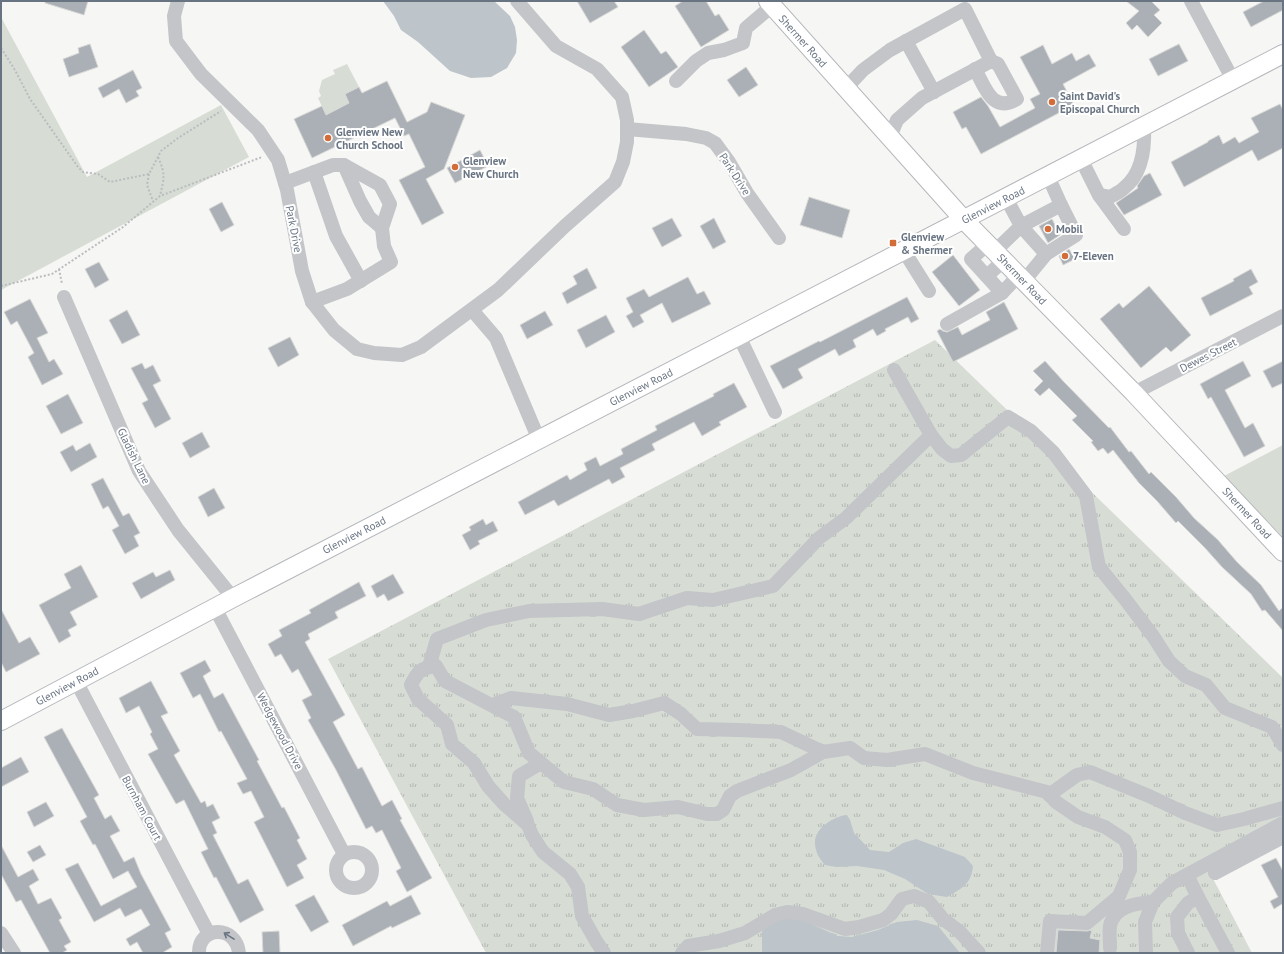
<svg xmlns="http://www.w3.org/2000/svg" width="1284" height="954" font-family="'PT Sans',sans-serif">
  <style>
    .grass { fill: url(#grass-tufts) }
    .green { fill: #d7ddd5 }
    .water { fill: #bdc4ca }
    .building { fill: #abb0b6; stroke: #d8d8d6 }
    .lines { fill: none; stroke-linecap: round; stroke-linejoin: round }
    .major-casing { stroke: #b4b7bb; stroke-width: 20 }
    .path { stroke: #babcbf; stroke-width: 2; stroke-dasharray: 2 2; stroke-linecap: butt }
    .minor { stroke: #c3c5c9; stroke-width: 14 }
    .major { stroke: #fff; stroke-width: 18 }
    .oneway { stroke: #697482 }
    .poi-dot { fill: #d26c39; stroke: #fff; stroke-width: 1.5 }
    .labels { text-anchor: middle; stroke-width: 4; stroke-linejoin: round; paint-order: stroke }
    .street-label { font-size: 11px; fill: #697482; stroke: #fff }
    .poi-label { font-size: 11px; font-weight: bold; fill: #697482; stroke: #fff; text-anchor: start }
  </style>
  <defs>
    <pattern id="grass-tufts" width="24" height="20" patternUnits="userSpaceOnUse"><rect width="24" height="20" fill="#d7ddd5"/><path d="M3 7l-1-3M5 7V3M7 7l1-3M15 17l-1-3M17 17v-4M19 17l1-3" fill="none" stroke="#b2b8b2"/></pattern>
  </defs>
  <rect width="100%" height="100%" fill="#f6f6f4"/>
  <polygon class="grass" points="935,340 1283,678 1283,830 1209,871 1252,953 486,953 328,659"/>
  <g class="green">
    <polygon points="1,17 87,177 221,105 249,157 1,290"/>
    <polygon points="347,64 359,87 345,94 349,103 326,115 318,98 321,96 319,91 322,80 335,74 333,70"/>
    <polygon points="1283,445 1283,537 1224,476"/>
  </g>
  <g class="water">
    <polygon points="383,1 494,1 510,16 515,27 517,40 516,53 507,68 491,77 471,78 450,71 418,42 401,30 394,16"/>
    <path d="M847,815L850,820L854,833L870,850L889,852L903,843L916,839L965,857L973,866C971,885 962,888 947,897L928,894L905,879L884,870L857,866L836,867L825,865C819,858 815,852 815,842C815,828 834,816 847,815Z"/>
    <polygon points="791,916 800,919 838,936 852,937 878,930 897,922 917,920 938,926 960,953 762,953 762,931 776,921"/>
  </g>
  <g class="building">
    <polygon points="45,1 88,1 84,15 45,3"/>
    <polygon points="577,1 614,1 618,7 590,23"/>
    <polygon points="683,1 706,1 715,16 719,14 729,30 701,47 675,6"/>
    <polygon points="1126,1 1151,1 1160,10 1154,15 1162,23 1148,37 1137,25 1132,30 1126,23 1139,11"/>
    <polygon points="1264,1 1283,1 1283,10 1251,27 1243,12"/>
    <polygon points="644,30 661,54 666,51 678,67 649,87 621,47"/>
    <polygon points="90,44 98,67 69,77 63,59 79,53 78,48"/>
    <polygon points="1179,44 1188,61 1158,76 1149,59"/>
    <polygon points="1043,45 1052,64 1072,53 1076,61 1089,54 1096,66 1063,84 1074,105 981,154 966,127 962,129 953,112 981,97 988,106 1000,127 1035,108 1030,99 1040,94 1020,57"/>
    <polygon points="746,67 758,85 739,97 727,80"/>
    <polygon points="133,70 142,88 136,91 139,96 126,103 119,89 103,98 98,88"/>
    <polygon points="387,81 407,122 427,112 431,102 465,115 444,169 426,179 444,213 422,225 399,180 425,167 409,134 404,136 395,118 312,158 294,119 322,106 326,115 349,103 345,94 359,87 362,93"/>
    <polygon points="1280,104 1283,110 1283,148 1258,161 1252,150 1184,187 1171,162 1208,142 1208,141 1219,135 1223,144 1235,137 1239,143 1259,132 1251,118"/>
    <polygon points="480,150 488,166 455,183 447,168"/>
    <polygon points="1150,173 1162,195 1124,215 1116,203 1138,188 1137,186 1144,176"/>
    <polygon points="809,197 850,210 842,238 800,225"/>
    <polygon points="222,202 234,225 221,232 209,209"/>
    <polygon points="672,218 682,236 662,247 652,228"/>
    <polygon points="714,218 726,242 713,249 700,226"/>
    <polygon points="1052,219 1060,235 1048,243 1039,226"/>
    <polygon points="1069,249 1075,259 1063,265 1059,256"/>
    <polygon points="953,255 980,290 959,306 932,272"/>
    <polygon points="99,262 109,280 95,288 85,269"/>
    <polygon points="587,268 597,288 567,304 562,293 577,284 573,276"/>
    <polygon points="1251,269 1258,282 1249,287 1253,294 1210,316 1201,298 1234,281 1233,279"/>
    <polygon points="688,277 697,294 704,291 711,304 672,323 662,303 640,315 644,322 633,328 626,316 633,312 626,298 644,289 649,297"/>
    <polygon points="1149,286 1191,335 1171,352 1166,347 1141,368 1100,319 1119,303 1123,308"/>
    <polygon points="907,297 919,319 911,323 908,317 885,329 886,331 877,336 873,329 853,340 856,347 839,356 835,349 798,369 803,378 783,389 770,366 819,341 820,342"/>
    <polygon points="30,299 48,333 37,338 49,362 54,359 63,374 42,385 28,357 34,353 17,321 11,325 4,312"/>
    <polygon points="1004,302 1018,329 953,362 937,331 940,329 943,331 947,332 958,327 962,335 990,320 986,312"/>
    <polygon points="127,310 140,335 122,344 109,320"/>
    <polygon points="545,311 553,325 527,339 520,325"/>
    <polygon points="606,315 615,332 586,348 577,330"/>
    <polygon points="290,337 299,355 278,367 268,348"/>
    <polygon points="1045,361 1064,382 1109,428 1110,427 1129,452 1131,451 1149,474 1151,472 1176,497 1194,518 1218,540 1237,562 1261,585 1279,611 1283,607 1283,631 1265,610 1262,611 1251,594 1222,567 1205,548 1178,521 1176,523 1157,501 1139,483 1113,450 1108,454 1103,448 1098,451 1091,442 1093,441 1072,420 1077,416 1049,388 1040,396 1034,390 1043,381 1033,371"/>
    <polygon points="1243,361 1251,376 1225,390 1245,428 1253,423 1265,446 1244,457 1211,397 1208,399 1200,384"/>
    <polygon points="1283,361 1283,383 1272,388 1263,371"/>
    <polygon points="142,363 145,369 153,365 161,381 153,385 171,419 155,428 142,403 148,400 131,368"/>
    <polygon points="734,383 747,407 719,422 721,425 702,436 694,422 652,444 655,450 620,468 625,477 612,484 609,479 558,506 554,500 525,515 518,502 567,475 570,480 587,470 584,463 596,457 600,466 623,454 621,449 657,430 655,426 714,396 713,394"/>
    <polygon points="68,394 83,423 61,434 46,406"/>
    <polygon points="202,432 210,447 190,458 182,443"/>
    <polygon points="90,443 97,457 71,472 60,452 73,445 76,451"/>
    <polygon points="103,478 123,516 129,513 140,533 134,536 139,546 125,554 112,530 119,526 108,506 103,509 91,484"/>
    <polygon points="214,488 225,508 208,517 198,497"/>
    <polygon points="483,519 486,525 493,521 498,531 478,541 480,544 470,550 462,535 471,530 469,527"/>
    <polygon points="81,565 98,597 70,612 77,625 68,630 71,636 59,643 39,605 71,588 64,574"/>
    <polygon points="170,570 175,580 141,599 132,583 153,572 156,577"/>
    <polygon points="393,574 404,593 388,601 384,594 377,598 371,586"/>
    <polygon points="359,582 366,596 335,612 338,618 308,634 310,639 305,642 345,715 333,722 358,769 362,767 382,806 392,800 402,819 400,820 432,878 407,892 396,871 401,868 382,830 376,833 372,826 366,829 336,770 308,720 311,718 302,700 312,695 298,669 292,673 281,654 275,657 268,644 282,636 279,630 311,613 309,610"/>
    <polygon points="1,609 19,643 30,637 40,654 6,672 1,662"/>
    <polygon points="205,660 211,671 203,676 214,698 223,693 259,760 257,761 282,808 284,807 300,838 297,840 307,859 297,865 304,878 287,887 254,822 264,817 251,791 243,794 237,783 247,779 221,731 219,732 200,694 193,698 180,673"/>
    <polygon points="151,681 168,713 161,716 180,751 174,755 201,803 205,801 207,807 213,804 220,818 212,822 217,833 213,835 238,884 248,879 264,910 240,923 216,877 214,878 201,852 208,849 184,800 176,804 148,754 158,749 150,734 152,732 139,706 126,713 119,698"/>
    <polygon points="62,728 99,795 94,798 105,819 111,815 120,831 110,836 124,862 134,857 141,874 171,930 165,933 172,947 162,953 143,953 137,942 130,946 126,939 150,925 141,909 125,917 120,908 94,922 65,869 78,863 101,906 137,887 128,871 113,879 95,844 93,845 80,821 87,817 44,737"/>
    <polygon points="21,757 29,772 1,787 1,768"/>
    <polygon points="46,802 54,816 34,827 27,812"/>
    <polygon points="1,845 18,877 33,869 39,880 29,886 38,904 51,898 62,918 59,920 71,942 64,946 67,950 62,953 50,953 21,900 16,902 1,874"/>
    <polygon points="40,845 46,855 33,862 27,852"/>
    <polygon points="1276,858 1283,871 1283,906 1282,904 1274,909 1270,901 1278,897 1261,865"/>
    <polygon points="314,895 329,922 311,932 295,905"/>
    <polygon points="411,895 421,914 392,928 391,926 353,946 342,925 387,901 390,906"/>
    <polygon points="1058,930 1087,931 1092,930 1090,938 1100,940 1099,953 1056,953"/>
    <polygon points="279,931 280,953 263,953 262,932"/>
  </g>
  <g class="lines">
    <defs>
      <g id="major">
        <polyline points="768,1 964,220 1134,393 1283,552"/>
        <polyline points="1,721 233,598 1283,54"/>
      </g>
    </defs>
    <use href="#major" class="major-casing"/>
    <g class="path">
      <polyline points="1,48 15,70 30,99 78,167 83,172 98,174 110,182 149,174 161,151 178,138 221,111"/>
      <path d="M158,157C166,175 164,178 160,196"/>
      <polyline points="149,174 147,185 153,201"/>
      <polyline points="59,269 62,284"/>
      <polyline points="1,286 52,274 123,227 160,196 262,157"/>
    </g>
    <g class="minor">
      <polyline points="178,1 174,16 176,41 201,74 258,130 278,160 287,190 302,271 312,302 334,330 357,349 374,353 402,355 421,347 498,290 565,226 615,182 623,162 627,142 627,120 622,97 597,69 556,46 517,1"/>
      <polyline points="1191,1 1233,80"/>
      <polyline points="906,41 934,92"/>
      <path d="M975,69C985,87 992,114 1017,99L998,64L991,61"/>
      <polyline points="676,81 696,61 708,53 724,50 743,43 746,28 772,6"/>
      <polyline points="846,88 863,70 890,50 965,9 991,61 922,98 897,120 890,137"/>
      <polyline points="627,129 686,134 706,138 715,143 729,162 747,193 779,238"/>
      <polyline points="1081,159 1099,195 1124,229"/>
      <polyline points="344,165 360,201 369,217 382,228"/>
      <polyline points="314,172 336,236 361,281"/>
      <polyline points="285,183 333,165 344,165 380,185 390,204 382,228 384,246 391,262 347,289 312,302"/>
      <path d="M1099,195L1110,197C1115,194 1120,192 1124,188C1142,174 1145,148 1144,127"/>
      <polyline points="1006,198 1021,226 1046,254"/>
      <polyline points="988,244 971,259 1002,293"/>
      <polyline points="904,251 929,291"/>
      <polyline points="995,251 1021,226 1061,205 1048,176"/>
      <polyline points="987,276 1004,260"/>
      <polyline points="1024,281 1046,254 1076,235 1061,205"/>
      <polyline points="64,297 139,471 178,530 233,598"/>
      <polyline points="472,310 496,338 539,440"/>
      <polyline points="947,324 1002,293 1019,275"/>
      <polyline points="739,336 775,412"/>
      <polyline points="1134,393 1283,316"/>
      <polyline points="931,435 942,449 951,456 961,455 1008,417 1018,423 1031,431 1053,452 1086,496 1099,567 1125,599 1153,636 1169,661 1185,676 1206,685 1225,708 1272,727 1283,745"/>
      <polyline points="215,608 344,854"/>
      <polyline points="429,667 437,639 486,620 529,611 602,609 639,614 687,598 713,600 773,586 819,538 846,518 931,435 894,370"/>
      <polyline points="76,681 209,934"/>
      <polyline points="493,705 511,698 567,704 609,715 633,711 664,703 681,714 697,729 738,730 781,732 823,752"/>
      <polyline points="1049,795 1077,775 1090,772 1149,796 1185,813 1217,825 1244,819 1283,808"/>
      <polyline points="527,821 517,798 519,776 541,763"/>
      <circle cx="354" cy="870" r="18"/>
      <polyline points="1215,873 1283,837"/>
      <polyline points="1187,875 1198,897 1188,903 1177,917 1178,933 1188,953"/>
      <polyline points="1198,897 1228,953"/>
      <polyline points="1,933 14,953"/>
      <path d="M1110,948C1110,941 1109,933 1110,926C1114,906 1137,903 1153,902"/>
      <path d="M199,953C198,926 236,924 239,953"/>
      <path d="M604,953L596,941L582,916L578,887L570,874L543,852L532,835L528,825L504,804L488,786L474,763L452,744L447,725L418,699L411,685C418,671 420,668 436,666L445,681L514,717L529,753L564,782L593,789L617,805L644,810L678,807L707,814H717L723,810L730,796L737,791L791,770L823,752L850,748L864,758L887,760L925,754L973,773L1047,792L1056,802L1078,817L1105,827L1125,840L1130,852V870L1119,896L1087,923L1050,921L1047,953"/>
      <polyline points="682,953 688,946 719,941 745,933 775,915 787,912 803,914 845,929 859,927 883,920 891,914 902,899 914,896 929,902 943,919 959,931 979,953"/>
      <polyline points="1146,953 1145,922 1153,902 1172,883 1283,823"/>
    </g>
    <use href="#major" class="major"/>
  </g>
  <defs><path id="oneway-shaft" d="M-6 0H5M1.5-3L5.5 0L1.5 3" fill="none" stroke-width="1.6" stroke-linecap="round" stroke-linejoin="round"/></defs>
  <use class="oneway" href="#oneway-shaft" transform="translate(229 936) rotate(-148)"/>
  <g class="poi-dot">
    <circle cx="1052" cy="102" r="4"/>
    <circle cx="328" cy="138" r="4"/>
    <circle cx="455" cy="167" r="4"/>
    <circle cx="1048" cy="229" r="4"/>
    <rect x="889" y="239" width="8" height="8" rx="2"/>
    <circle cx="1065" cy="256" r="4"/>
  </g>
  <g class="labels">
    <g class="street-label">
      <text transform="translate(803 41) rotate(48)" y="4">Shermer Road</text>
      <text transform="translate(735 174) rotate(57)" y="4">Park Drive</text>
      <text transform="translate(993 205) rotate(-27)" y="4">Glenview Road</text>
      <text transform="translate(294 229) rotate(79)" y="4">Park Drive</text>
      <text transform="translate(1022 279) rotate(46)" y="4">Shermer Road</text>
      <text transform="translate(1208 355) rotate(-27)" y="4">Dewes Street</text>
      <text transform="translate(641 387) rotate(-27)" y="4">Glenview Road</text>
      <text transform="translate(134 456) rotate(64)" y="4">Gladish Lane</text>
      <text transform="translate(1247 513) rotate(47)" y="4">Shermer Road</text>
      <text transform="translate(354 535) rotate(-27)" y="4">Glenview Road</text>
      <text transform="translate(67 686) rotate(-28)" y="4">Glenview Road</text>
      <text transform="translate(280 731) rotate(62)" y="4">Wedgewood Drive</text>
      <text transform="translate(142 808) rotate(62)" y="4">Burnham Court</text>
    </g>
    <g class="poi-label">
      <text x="1060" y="100">Saint David's<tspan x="1060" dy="13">Episcopal Church</tspan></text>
      <text x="336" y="136">Glenview New<tspan x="336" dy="13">Church School</tspan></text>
      <text x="463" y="165">Glenview<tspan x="463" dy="13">New Church</tspan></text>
      <text x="1056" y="233">Mobil</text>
      <text x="901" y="241">Glenview<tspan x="901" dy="13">&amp; Shermer</tspan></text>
      <text x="1073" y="260">7-Eleven</text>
    </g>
  </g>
  <rect width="1284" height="954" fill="none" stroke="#697482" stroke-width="4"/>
</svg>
